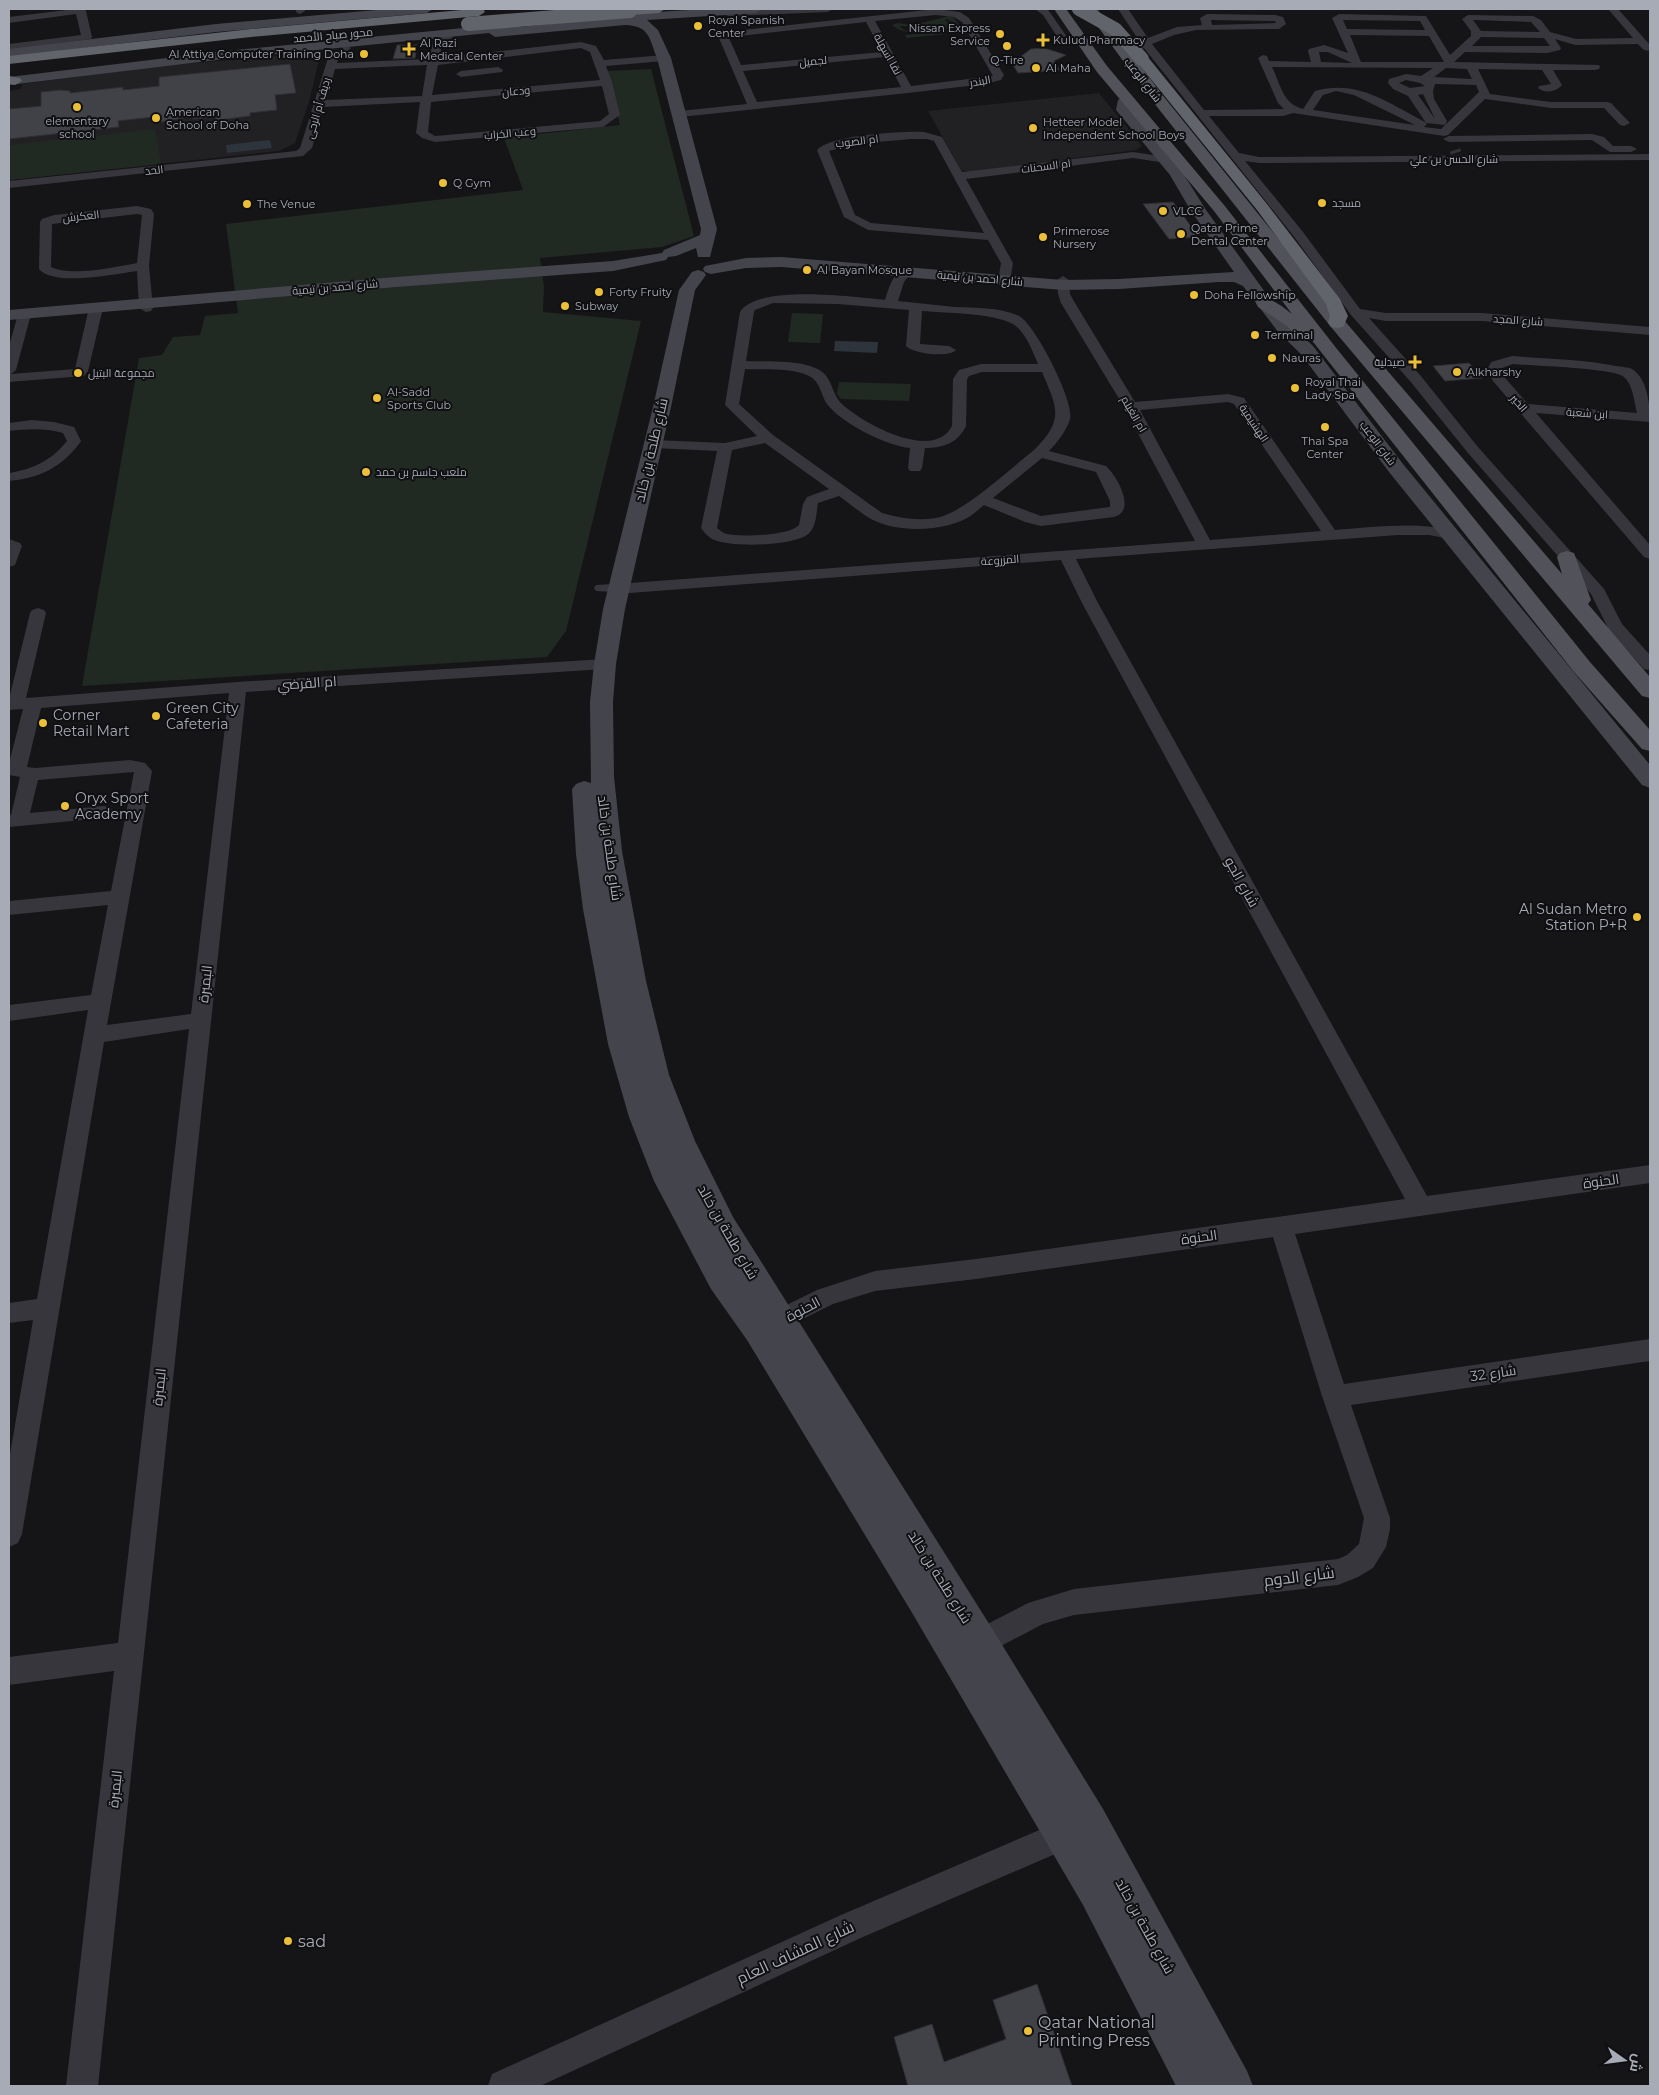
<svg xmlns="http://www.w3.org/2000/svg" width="1659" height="2095" font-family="Montserrat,Cairo,sans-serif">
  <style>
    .built { fill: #212124 }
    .green { fill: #212923 }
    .water { fill: #2e343c }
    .building { fill: #414247; stroke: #2f2f33 }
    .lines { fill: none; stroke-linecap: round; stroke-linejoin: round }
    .street-tunnel { stroke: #323337; stroke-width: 11; stroke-dasharray: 11 5.5; stroke-linecap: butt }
    .street { fill: #36363c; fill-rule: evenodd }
    .secondary { fill: #44454c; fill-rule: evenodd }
    .primary { fill: #52535a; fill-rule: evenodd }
    .highway { fill: #62646c; fill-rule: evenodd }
    .highway-bridge { stroke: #62646c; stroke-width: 14 }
    .poi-dot { fill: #ebbf38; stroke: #101012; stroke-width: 2 }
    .labels { text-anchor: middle; stroke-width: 4; stroke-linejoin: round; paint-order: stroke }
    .far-poi-label { font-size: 11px; fill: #a7abb6; stroke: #101012; text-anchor: start }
    .far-street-label { font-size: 11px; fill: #a7abb6; stroke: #101012 }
    .street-label { font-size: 14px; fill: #a7abb6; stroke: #101012 }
    .poi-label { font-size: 14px; fill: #a7abb6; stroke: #101012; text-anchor: start }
    .near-street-label { font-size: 16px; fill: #a7abb6; stroke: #101012 }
    .near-poi-label { font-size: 16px; fill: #a7abb6; stroke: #101012; text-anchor: start }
  </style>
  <rect width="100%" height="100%" fill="#151517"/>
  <g class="built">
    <polygon points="300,54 320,56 309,102 295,143 279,151 9,180 9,91 21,89 22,84 161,66"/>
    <polygon points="1099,93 1142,146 1136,150 971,172 961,170 928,111"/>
  </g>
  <g class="green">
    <path d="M949,16L954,18L961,28L942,29L946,34L907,38L905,35L925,33L952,24L951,21L946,19L945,21L950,22L949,25C928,29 909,39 892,25L898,23L915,26H899C904,31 908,32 915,30L914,28L922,26L918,24Z"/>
    <polygon points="651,69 694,236 662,247 540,258 544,287 543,312 641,321 566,631 547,657 82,686 139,358 162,355 173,337 200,335 205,316 238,313 226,224 523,190 504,138 620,125 607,71"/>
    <polygon points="155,129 161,164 9,180 9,145"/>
    <polygon points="792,313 823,314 820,343 788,342"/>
    <polygon points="839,382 911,384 909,401 841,399 837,394"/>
  </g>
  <g class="water">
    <polygon points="270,140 272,148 227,153 226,145"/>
    <polygon points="835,341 878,342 877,353 834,351"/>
  </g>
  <g class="building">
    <polygon points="397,45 417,45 415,58 393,59"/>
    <polygon points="1044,48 1066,55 1054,61 1060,70 1018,73 1012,63 1031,49"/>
    <polygon points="290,64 296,93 275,95 277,110 250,113 250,116 219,120 215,119 215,117 193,119 193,116 162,122 153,117 118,121 119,127 9,139 9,109 41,106 41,92 60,90 70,91 70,93 123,87 123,90 159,86 159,77"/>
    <polygon points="1173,202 1199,237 1169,239 1143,204"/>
    <polygon points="1469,363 1482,378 1445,381 1433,366"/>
    <polygon points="1037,1984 1072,2086 908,2086 894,2037 932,2024 944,2062 1006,2039 993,2000"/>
  </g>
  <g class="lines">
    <polyline class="street-tunnel" points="1455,150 1456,153"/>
    <g class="street">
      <polygon points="75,9 85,9 86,11 92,37 91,39 9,50 9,44 81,35 76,14 9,23 9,17"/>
      <polygon points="295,9 305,9 305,11 300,14 297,13"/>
      <polygon points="761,9 833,9 828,12 728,16 723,13 728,10"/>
      <path d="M936,9L960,12L969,18L1004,75L1001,80L985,84L908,93L680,117L675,114L680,111L747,104L719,38L724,32ZM936,15L954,17L962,22L993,76L911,86L875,21ZM866,22L882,52L741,65L729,38L731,37ZM885,57L901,87L757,102L743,71Z"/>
      <polygon points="1035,9 1046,9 1049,11 1067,37 1088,41 1089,43 1084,46 1060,41 1043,15"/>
      <path d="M1118,9H1128L1148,38L1177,27L1202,25L1200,18L1207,14L1275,15L1283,17L1286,24L1279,29L1196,30L1174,35L1152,44L1204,110L1284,109L1278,103L1258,58L1263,55L1267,56L1269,61L1311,62L1308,51L1309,49L1324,45L1348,53L1332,18L1339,14L1426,16L1450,55L1471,36V31L1462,19L1468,15L1533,16L1541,20L1550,32L1576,39L1633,38L1608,9H1618L1650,45V50C1644,52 1642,48 1638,44L1575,45L1555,39L1561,48L1560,50L1547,53L1465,52L1454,62L1599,65L1600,67L1599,69L1595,70H1553L1562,85C1556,92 1545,94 1538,88L1539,86L1551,84L1542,70L1478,69L1490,94L1551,102H1607L1611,103L1630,123L1624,126L1620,125L1604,108H1551L1485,99L1448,135L1444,136L1293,113L1283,116H1209L1239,153L1259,157L1650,154V160L1259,163L1245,161L1303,232L1360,309L1386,313H1482L1650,327V335L1482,321H1386L1369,318L1420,375L1478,447L1604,589L1622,624L1650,655V670L1644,669L1609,630L1591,594L1468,453L1410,381L1351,315L1295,238L1144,48L1136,51L1132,50V46L1140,42ZM1211,20L1275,21L1276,23L1212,25ZM1343,20L1420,21L1425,30L1347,29ZM1473,20L1531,22L1540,32L1481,31ZM1350,35L1429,36L1444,62H1361ZM1481,37L1544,38L1550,46H1472ZM1319,52H1328L1352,63L1321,62ZM1272,67L1433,68L1421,76L1406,74L1389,79L1388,83L1393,89L1408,96L1426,123L1445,125L1447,121L1434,99L1433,91L1435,84L1476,85L1479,92L1441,129L1424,127L1427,124L1425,122C1388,103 1358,79 1315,91L1303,109C1282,103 1281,85 1272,67ZM1446,68L1467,69L1472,79L1434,77ZM1406,80L1420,83L1425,86L1410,88L1399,83ZM1336,91L1354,95L1415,125L1313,110L1323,95ZM1423,94L1435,119L1418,95Z"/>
      <path d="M448,34L453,37L442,46L439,58L581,42L596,46L604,60L664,55L669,58L664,61L606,66L612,82L620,115L603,127L435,142L422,138L416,133L420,102L324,107L312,148L303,156L9,188V181L296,151L300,148L328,58L346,45L351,48L338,59L337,63L429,59L433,43ZM581,48L590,52L600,80L432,95L438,65ZM427,65L422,96L326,100L335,69ZM602,86L609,114L600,121L447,135L435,136L428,132L431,102Z"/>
      <polygon points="498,67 503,70 502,72 461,77 456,74 461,71"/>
      <path d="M924,132L942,137L962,172L1133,152L1166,157L1172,160L1166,163L1133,158L966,179L1013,263L1010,281L1004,285L998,281L1001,263L988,240L868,230L844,217L817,150C830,135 903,131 924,132ZM911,139H927L934,141L984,233L871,223L855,215L829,151L854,144Z"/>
      <polygon points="1592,134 1604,137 1613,146 1631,146 1637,149 1631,152 1610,152 1592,140 1449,142 1443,139 1449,136"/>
      <path d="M137,206L151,209L154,214L149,266L153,308L151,311L146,312L139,308L137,271C115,274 54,287 39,269L40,222L42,219L54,215ZM137,214L142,215L137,263C115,267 71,277 51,267L52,224Z"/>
      <path d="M906,268L912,272L904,282L898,301C917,303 936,305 955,307C976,308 999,307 1019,316C1035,324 1075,402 1070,419C1067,430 1057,443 1049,451L1106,466C1117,476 1137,511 1114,517L1041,526L1025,522L984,505C979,509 974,514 969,517C943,532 896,533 871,519C859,512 849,503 839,496L818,503C816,513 817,528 807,535C791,546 730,548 712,539C707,536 704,532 701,528L717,451L654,448L649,447L647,444L649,441L654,440L725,443L757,436L725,405L740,312C758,284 854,297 885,300C889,288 893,271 906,268ZM773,303L838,304L909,310L906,346C913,354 949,358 956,350L949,346L920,344L922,311C944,313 1003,313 1017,327C1027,336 1033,352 1038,364H981L959,370L953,379L952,426C933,463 860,422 841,403C832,394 832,378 821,371C803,359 766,362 746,361L754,312L755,310ZM745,369C764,370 791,367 809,376C820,381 821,395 827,404C841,423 887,446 910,448L908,468L910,471H920L922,468L925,448C943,448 958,443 966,426L967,379L969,376L982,372H1042C1057,408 1065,419 1034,450C1011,468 962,514 936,518C917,521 900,518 882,513L773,435L739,404ZM765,443L829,489L807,497L803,504L799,525C789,536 741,537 727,534C723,533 720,530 717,528L732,450ZM1042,458L1096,472L1110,501V507L1041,516L993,498Z"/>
      <path d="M1063,276L1069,280L1070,294L1075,303L1135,402L1228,394L1244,398L1335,530C1375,527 1416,521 1456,531L1458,534L1456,537L1450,539L1429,535H1398L1076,559L1098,603L1427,1196L1650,1165V1183L1295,1234L1344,1384L1650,1339V1361L1351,1405L1390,1518V1529L1386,1547L1373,1568L1358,1577L1338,1585L1074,1615L1043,1624L980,1657L970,1653L966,1643L970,1633L1028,1603L1074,1589L1338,1559L1347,1555L1359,1544L1364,1518L1322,1396L1273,1237L976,1279L875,1291L833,1304L767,1337L758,1333L755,1326L758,1319L817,1290L875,1271L976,1259L1405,1199L1082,603L1061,560L630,593L596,591L594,588L596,585L630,583L1195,541L1124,407L1061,303L1058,294L1057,280ZM1228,402L1234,404L1321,531L1210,540L1140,410Z"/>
      <polygon points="95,308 102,312 88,371 84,376 9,382 9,346 19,311 24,310 31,314 16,370 11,374 75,369 88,312"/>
      <path d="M1512,356C1547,359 1582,359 1616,366C1621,367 1628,367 1632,369C1648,379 1650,406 1650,422L1536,413L1650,545V559L1644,557L1493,381L1487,370L1491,362ZM1513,364C1531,366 1614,368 1624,377C1633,385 1634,401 1637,413L1528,404L1506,379L1501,370L1502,368Z"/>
      <path d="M32,420L54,422L74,427L81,441C63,467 40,478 9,481V473C33,469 51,461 67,441L63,433C45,428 27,429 9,431V423Z"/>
      <polygon points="9,539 20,543 22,546 15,565 9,567"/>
      <path d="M38,608L44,610L46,613L26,698L238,682L605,659L611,660L614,664L611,668L605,669L246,692L98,2086H66L114,1671L9,1685V1657L118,1643L189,1029L104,1042L22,1534L18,1543L9,1547V1460L33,1320L9,1323V1303L37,1299L88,1010L9,1021V1005L91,995L108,905L9,915V901L111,891L134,772L38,780L30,813L104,806L111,808L113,812L111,816L104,818L9,827V815H11L20,777L9,775V763L23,709L9,710V699L30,613L32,610ZM229,693L191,1014L107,1025L152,771L145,763L130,760L35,768L27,767L41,708Z"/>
      <polygon points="1072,1816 1083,1820 1087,1831 1083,1842 863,1937 540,2086 488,2086 492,2074 841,1915"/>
    </g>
    <g class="secondary">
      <polygon points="388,9 433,9 427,13 216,32 9,57 9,49 216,24"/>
      <path d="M704,9H762L756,13L647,20L658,30L671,58L717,229L710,257H698L696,248L676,256L668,257L666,260L613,271L396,287L9,320V310L396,277L613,261L662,253L664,250L700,235L701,229L657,58C649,38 650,26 625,25L495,37L489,33L225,59L9,85V77L225,51L514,23L520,27L589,20L590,17L595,16Z"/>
      <polygon points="1128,95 1135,99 1130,104 1130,109 1181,170 1206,210 1270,299 1291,325 1313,346 1403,464 1650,765 1650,788 1642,785 1389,472 1301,354 1279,333 1243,286 1234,282 1219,282 1119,289 1063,290 781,267 746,268 711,274 705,272 703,269 705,266 746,258 781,257 1063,280 1119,279 1234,272 1191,211 1170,175 1116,110 1118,100"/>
      <polygon points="698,270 704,272 706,275 695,290 671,407 625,609 616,664 613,702 614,777 622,851 646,981 669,1075 695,1141 733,1217 993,1630 1103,1809 1247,2071 1253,2086 1176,2086 1083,1905 911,1611 747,1340 711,1289 654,1181 629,1117 608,1044 583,909 576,854 572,789 576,784 584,781 591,783 590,702 594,664 603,609 653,407 679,290 692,272"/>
    </g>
    <g class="primary">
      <path d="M1054,9H1066L1107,66L1224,205L1337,349L1590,662L1650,730V751L1642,749L1574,672L1310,338L1304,339L1298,338L1287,326L1258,307L1256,303L1258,299C1271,296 1282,307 1292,314L1214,211L1097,72Z"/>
      <polygon points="1085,9 1097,9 1164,97 1343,319 1562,574 1557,557 1560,553 1567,551 1574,553 1591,600 1588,604 1650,677 1650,698 1642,696 1331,327 1154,103"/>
    </g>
    <g class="highway">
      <polygon points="473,9 483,9 485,12 479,16 251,37 9,64 9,56 251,29"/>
      <polygon points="625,9 665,9 659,13 630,15 626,14 624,11"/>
      <polygon points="1142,55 1147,56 1267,204 1340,299 1348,316 1343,327 1337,328 1331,327 1328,323 1330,316 1326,304 1257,210 1137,62 1135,59"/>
      <polygon points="9,76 20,78 22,81 15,85 9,84"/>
    </g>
    <g class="highway-bridge">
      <polyline points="1079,9 1115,29 1142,59"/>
      <polyline points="468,24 630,11"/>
    </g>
  </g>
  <g class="poi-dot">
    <circle cx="698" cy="26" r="5"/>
    <circle cx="1000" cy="34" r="5"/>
    <path d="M1040.5 32.5h5v5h5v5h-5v5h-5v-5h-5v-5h5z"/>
    <circle cx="1007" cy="46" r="5"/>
    <path d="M406.5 41.5h5v5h5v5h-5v5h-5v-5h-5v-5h5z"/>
    <circle cx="364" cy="54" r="5"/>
    <circle cx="1036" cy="68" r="5"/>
    <circle cx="77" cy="107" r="5"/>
    <circle cx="156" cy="118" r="5"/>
    <circle cx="1033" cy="128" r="5"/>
    <circle cx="443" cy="183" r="5"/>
    <circle cx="1322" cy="203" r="5"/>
    <circle cx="247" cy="204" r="5"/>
    <circle cx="1163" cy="211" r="5"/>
    <circle cx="1181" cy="234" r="5"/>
    <circle cx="1043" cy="237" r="5"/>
    <circle cx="807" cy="270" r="5"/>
    <circle cx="599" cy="292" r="5"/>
    <circle cx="1194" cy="295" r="5"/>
    <circle cx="565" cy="306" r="5"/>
    <circle cx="1255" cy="335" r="5"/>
    <circle cx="1272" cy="358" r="5"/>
    <path d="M1412.5 354.5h5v5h5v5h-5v5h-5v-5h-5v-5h5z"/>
    <circle cx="1457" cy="372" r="5"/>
    <circle cx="78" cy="373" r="5"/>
    <circle cx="1295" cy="388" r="5"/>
    <circle cx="377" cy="398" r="5"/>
    <circle cx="1325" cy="427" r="5"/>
    <circle cx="366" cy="472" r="5"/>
    <circle cx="156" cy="716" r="5"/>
    <circle cx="43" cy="723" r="5"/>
    <circle cx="65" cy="806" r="5"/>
    <circle cx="1637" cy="917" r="5"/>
    <circle cx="288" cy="1941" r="5"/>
    <circle cx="1028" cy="2031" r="5"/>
  </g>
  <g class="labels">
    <g class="far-poi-label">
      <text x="708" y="24">Royal Spanish<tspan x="708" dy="13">Center</tspan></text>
      <text x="990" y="32" text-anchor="end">Nissan Express<tspan x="990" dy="13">Service</tspan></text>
      <text x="1053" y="44">Kulud Pharmacy</text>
      <text x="420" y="47">Al Razi<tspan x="420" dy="13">Medical Center</tspan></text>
      <text x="354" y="58" text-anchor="end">Al Attiya Computer Training Doha</text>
      <text x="1007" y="64" text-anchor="middle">Q-Tire</text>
      <text x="1046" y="72">Al Maha</text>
      <text x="166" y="116">American<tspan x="166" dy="13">School of Doha</tspan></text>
      <text x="77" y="125" text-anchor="middle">elementary<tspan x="77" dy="13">school</tspan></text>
      <text x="1043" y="126">Hetteer Model<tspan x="1043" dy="13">Independent School Boys</tspan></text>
      <text x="453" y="187">Q Gym</text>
      <text x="1332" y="207">مسجد</text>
      <text x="257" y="208">The Venue</text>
      <text x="1173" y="215">VLCC</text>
      <text x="1191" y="232">Qatar Prime<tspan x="1191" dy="13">Dental Center</tspan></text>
      <text x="1053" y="235">Primerose<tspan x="1053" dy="13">Nursery</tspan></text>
      <text x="817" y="274">Al Bayan Mosque</text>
      <text x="609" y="296">Forty Fruity</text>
      <text x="1204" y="299">Doha Fellowship</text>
      <text x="575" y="310">Subway</text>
      <text x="1265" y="339">Terminal</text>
      <text x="1282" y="362">Nauras</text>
      <text x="1405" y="366" text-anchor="end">صيدلية</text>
      <text x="1467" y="376">Alkharshy</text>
      <text x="88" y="377">مجموعة البتيل</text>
      <text x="1305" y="386">Royal Thai<tspan x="1305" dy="13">Lady Spa</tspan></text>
      <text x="387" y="396">Al-Sadd<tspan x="387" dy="13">Sports Club</tspan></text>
      <text x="1325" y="445" text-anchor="middle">Thai Spa<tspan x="1325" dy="13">Center</tspan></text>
      <text x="376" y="476">ملعب جاسم بن حمد</text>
    </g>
    <g class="far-street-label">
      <text transform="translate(333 35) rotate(-5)" y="4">محور صباح الأحمد</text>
      <text transform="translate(888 54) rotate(61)" y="4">نقا اسهلة</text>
      <text transform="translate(813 61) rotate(-5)" y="4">لجميل</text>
      <text transform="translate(1143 80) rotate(52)" y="4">شارع الوعب</text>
      <text transform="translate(980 81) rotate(-10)" y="4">البندر</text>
      <text transform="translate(516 91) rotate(-5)" y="4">ودعان</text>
      <text transform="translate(318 108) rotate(-74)" y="4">رديف أم الرحى</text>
      <text transform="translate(510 133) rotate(-5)" y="4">وعب الخراب</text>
      <text transform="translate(857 141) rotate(-7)" y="4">ام الصوب</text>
      <text x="1454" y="163">شارع الحسن بن علي</text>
      <text transform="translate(1046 166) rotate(-7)" y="4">ام السحنات</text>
      <text transform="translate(154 170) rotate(-6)" y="4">الحد</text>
      <text transform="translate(81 216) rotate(-6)" y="4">العكرش</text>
      <text transform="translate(980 278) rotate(5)" y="4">شارع احمد بن تيمية</text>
      <text transform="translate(335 287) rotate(-5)" y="4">شارع احمد بن تيمية</text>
      <text transform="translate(1518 320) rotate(4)" y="4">شارع المجد</text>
      <text transform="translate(1519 403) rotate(49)" y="4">الخير</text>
      <text transform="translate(1587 413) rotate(4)" y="4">ابن شعبة</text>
      <text transform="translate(1134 414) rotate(60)" y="4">ام الغيلم</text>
      <text transform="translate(1254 423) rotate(56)" y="4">الهشيمية</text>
      <text transform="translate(1378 443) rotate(53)" y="4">شارع الوعب</text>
      <text transform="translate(1000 560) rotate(-4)" y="4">المزروعة</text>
    </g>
    <g class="street-label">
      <text transform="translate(651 450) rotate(-77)" y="5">شارع طلحة بن خالد</text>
      <text transform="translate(307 683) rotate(-4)" y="5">ام القرضي</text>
      <text transform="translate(610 848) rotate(82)" y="5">شارع طلحة بن خالد</text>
      <text transform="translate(1242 882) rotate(61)" y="5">شارع الجو</text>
      <text transform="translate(205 984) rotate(-84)" y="5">البمبرة</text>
      <text transform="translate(1601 1181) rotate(-8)" y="5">الحنوة</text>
      <text transform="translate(728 1232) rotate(60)" y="5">شارع طلحة بن خالد</text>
      <text transform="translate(1199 1237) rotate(-8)" y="5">الحنوة</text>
      <text transform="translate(803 1309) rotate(-28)" y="5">الحنوة</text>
      <text transform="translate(1493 1373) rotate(-8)" y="5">شارع 32</text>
      <text transform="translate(159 1387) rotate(-84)" y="5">البمبرة</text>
      <text transform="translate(940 1577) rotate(58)" y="5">شارع طلحة بن خالد</text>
      <text transform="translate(115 1789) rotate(-84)" y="5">البمبرة</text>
      <text transform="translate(1145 1926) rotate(61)" y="5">شارع طلحة بن خالد</text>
    </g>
    <g class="poi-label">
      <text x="166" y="713">Green City<tspan x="166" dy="16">Cafeteria</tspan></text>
      <text x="53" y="720">Corner<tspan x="53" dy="16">Retail Mart</tspan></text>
      <text x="75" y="803">Oryx Sport<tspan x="75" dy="16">Academy</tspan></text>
      <text x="1627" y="914" text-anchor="end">Al Sudan Metro<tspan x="1627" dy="16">Station P+R</tspan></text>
    </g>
    <g class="near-street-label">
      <text transform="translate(1299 1576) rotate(-7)" y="6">شارع الدوم</text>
      <text transform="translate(795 1952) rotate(-25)" y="6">شارع المشاف العام</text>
    </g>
    <g class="near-poi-label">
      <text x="298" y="1947">sad</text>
      <text x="1038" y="2028">Qatar National<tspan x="1038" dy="18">Printing Press</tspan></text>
    </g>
  </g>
  <rect width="1659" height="2095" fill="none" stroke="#a7abb6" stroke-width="20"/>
  <g transform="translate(1624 2060) rotate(104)" stroke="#101012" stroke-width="4" paint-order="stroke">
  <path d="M0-4L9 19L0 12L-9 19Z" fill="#a7abb6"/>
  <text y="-8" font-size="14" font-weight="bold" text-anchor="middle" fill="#a7abb6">ش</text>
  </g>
</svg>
